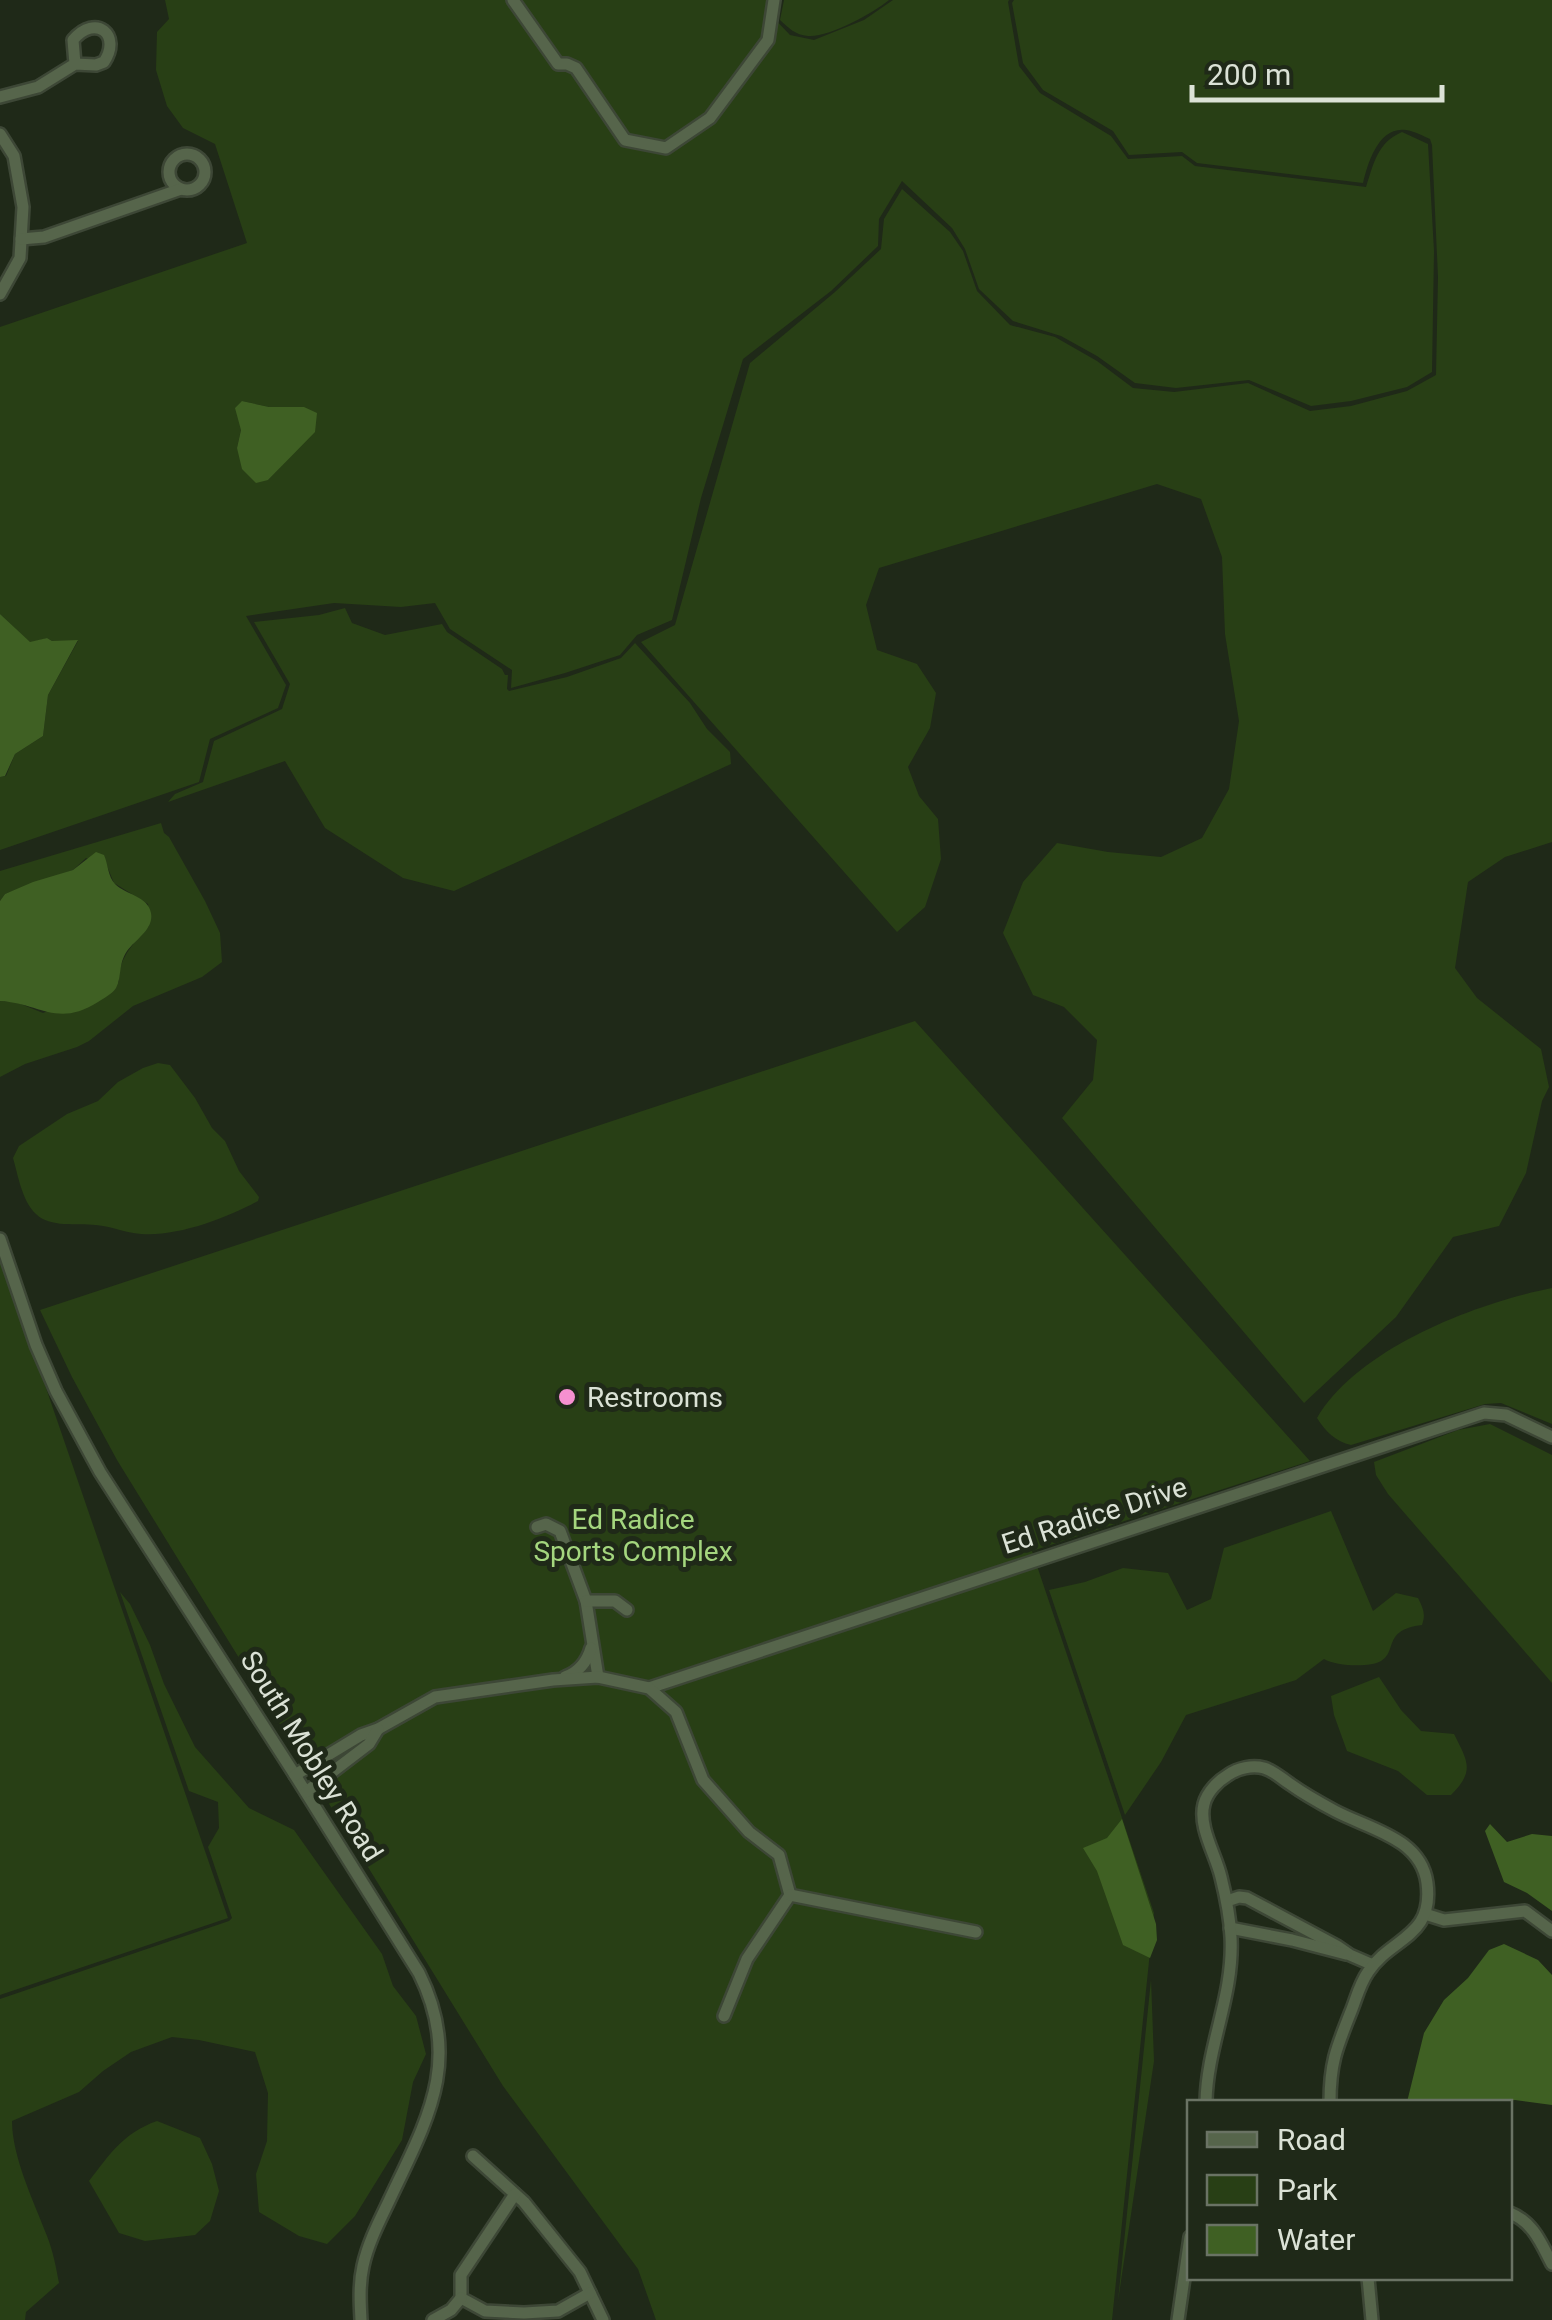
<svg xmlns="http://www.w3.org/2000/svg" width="1552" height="2320" font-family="Roboto,sans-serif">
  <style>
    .green { fill: #283f15; fill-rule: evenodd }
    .water { fill: #3f6023 }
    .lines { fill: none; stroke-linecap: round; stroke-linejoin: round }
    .minor-casing { stroke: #3d4736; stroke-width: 16 }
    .minor { stroke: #56654b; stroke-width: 11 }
    .poi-dot { fill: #f690d0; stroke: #1f2918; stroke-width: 4 }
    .labels { text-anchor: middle; stroke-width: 10; stroke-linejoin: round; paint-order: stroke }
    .poi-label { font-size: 28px; fill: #dbe2d6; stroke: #1f2918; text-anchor: start }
    .street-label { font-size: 28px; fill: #dbe2d6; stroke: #1f2918 }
    .park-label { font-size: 28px; fill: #a4d67e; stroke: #1f2918 }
  </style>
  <rect width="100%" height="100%" fill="#1f2918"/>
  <g class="green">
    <path d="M165,0H769L768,12L790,35L814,40L864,20L893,0H1009L1008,2L1019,66L1040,93L1111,136L1128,159L1182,156L1195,166L1366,187C1374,163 1377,143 1402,132L1428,144L1434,251L1432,372L1407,387L1351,401L1311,406L1249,380L1176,388L1135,383L1097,356L1061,336L1013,321L979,289L965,249L952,228L902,181L879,219L878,246L831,291L743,359L701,498L672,620L637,635L620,655L565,673L511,688L512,670L450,629L435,603L401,607L334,603L246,616L286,685L278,708L210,739L199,782L0,850V777L6,776L15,754L43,736L48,695L78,641H52L47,638L30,643L0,614V327L247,243L215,144L183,128L167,106L156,70L157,32L169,19ZM242,401L269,407H304L286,461L268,480L237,448L241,430Z"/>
    <path d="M784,0H889C873,13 828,38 808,36C795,35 789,28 780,20Z"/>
    <path d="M1014,0H1552V842L1505,857L1468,882L1455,968L1477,998L1541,1049L1549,1087L1542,1101L1526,1173L1499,1226L1453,1237L1396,1317L1304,1403L1062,1118L1093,1080L1097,1040L1064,1007L1033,995L1003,933L1023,882L1057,843L1108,852L1161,857L1202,838L1229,789L1239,721L1225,634L1222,557L1201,499L1157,484L879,568L866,605L877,650L917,664L936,693L930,728L908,767L919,796L938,819L941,859L925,907L897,932L641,642L675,625L750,363L835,292L881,249L884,219L902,189L950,232L963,251L977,291L1010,325L1055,337L1097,361L1133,388L1174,392L1248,383L1310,411L1351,406L1407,391L1436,375L1438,277L1432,145L1430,139C1423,136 1414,131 1406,130C1379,126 1368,162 1363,183L1197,163L1182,152L1129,155L1113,131L1043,90L1023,63L1012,3Z"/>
    <polygon points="345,608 352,623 385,635 442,624 447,632 502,669 505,675 508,675 507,689 509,691 567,677 621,658 635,643 690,703 707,729 730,752 731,764 454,891 403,878 325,828 285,761 168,802 175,794 203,782 214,741 282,709 290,684 254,622 319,615"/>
    <path d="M161,823L164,833L169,837L205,901L220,933L222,962L202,977L133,1006L89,1041L77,1047L25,1064L0,1077V1001L16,1002L43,1013L119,982C118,958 134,943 149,926L148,904L114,883L107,866L86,858L73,870L5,894L0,901V871Z"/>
    <polygon points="915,1021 1310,1461 1032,1551 1154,1913 1112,2320 656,2320 638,2269 503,2086 117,1460 72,1377 40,1310"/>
    <path d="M158,1063L170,1065L195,1098L212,1128L225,1141L239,1171L259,1197L258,1201C227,1218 177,1237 141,1234C125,1233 111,1226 96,1225C77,1223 50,1228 36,1214C22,1201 18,1175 13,1158L19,1146L67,1114L98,1101L118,1082L143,1068Z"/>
    <polygon points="0,1254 228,1918 0,1995"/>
    <path d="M1552,1288V1424L1501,1403L1485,1404L1351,1445C1336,1442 1325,1431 1317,1418C1358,1348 1476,1303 1552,1288Z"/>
    <polygon points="1490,1424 1552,1455 1552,1683 1388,1494 1376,1475 1374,1462 1458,1430"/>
    <path d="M1331,1511L1373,1611L1396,1593L1418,1598C1423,1608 1426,1614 1422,1625C1382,1630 1398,1651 1381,1661C1369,1668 1336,1666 1324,1659L1296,1680L1186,1715L1161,1762L1125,1815L1049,1590L1085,1582L1123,1568L1168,1573L1187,1610L1211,1599L1224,1548Z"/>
    <path d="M120,1592L130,1604L150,1645L164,1684L195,1747L249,1808L294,1830L382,1954L393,1986L416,2016L426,2054L413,2082L402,2140L355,2216L327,2244L299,2236L259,2212L256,2174L267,2141L268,2093L255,2052L199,2040L172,2037L131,2052L103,2071L79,2092L12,2121C12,2157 34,2202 47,2236C53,2251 56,2267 59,2283L26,2312L25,2320H0V1999L229,1921L232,1918L208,1847L219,1828L218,1802L189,1791Z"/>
    <path d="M1379,1677L1401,1710L1421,1731L1454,1734C1468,1762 1475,1771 1451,1795H1427L1398,1771L1347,1751L1334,1715L1331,1696Z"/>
    <polygon points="1151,1979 1154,2061 1118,2301 1151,1980"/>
    <path d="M157,2121L200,2138L212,2164L219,2191L210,2221L195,2235L145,2241L119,2233L89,2181C110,2154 123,2133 157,2121Z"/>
  </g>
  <g class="water">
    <polygon points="242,401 269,407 304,407 317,413 315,432 268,480 256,483 242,469 237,448 241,430 235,408"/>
    <polygon points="0,614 30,642 47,638 52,641 78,640 48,695 43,736 15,754 5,776 0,777"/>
    <path d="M96,852L104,855C108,864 108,877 115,884C126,895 148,896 151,913C154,929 136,939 127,951C118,964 122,978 116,988C112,994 104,998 98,1002C57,1028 39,1003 0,1001V901L5,894L33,882L73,870Z"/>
    <polygon points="1122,1819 1156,1924 1157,1940 1150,1958 1123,1945 1097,1871 1083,1848 1107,1838"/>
    <polygon points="1490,1824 1507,1842 1532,1834 1552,1836 1552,1911 1527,1893 1504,1882 1485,1831"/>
    <polygon points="1504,1944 1538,1960 1552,1975 1552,2105 1515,2100 1499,2102 1407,2102 1424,2033 1444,2000 1468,1978 1489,1950"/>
  </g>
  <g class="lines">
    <defs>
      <g id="minor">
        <polyline points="513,0 558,64 567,64 576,68 625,140 666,148 710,118 768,40 774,0"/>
        <path d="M0,97L38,87L75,64L96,65L104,62C122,35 96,13 73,40L75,64"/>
        <polyline points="0,134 14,156 23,207 20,258 0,294"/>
        <circle cx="187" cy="172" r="18"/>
        <polyline points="21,239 44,237 181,189"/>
        <path d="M0,1239L36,1345L56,1391L100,1472L295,1775L419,1973C463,2061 427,2120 389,2201C379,2222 368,2243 363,2266C359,2284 360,2302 361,2320"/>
        <polyline points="537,1527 546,1524 560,1531 586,1601 598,1677"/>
        <polyline points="586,1601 615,1601 627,1610"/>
        <path d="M565,1677C579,1672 587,1662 591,1648"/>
        <polyline points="649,1688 1484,1413 1506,1415 1552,1437"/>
        <polyline points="295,1775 361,1735 378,1729 435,1697 553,1680 598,1677 649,1688 676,1712 703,1780 749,1832 779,1855 790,1895 747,1959 724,2016"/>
        <polyline points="306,1792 369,1744 378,1729"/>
        <polyline points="790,1895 976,1932"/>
        <polyline points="1227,1901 1239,1897 1247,1898 1337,1946 1350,1955 1373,1965"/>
        <polyline points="1425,1914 1444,1920 1525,1911 1552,1931"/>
        <polyline points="1230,1928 1292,1940 1346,1954"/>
        <path d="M1206,2102C1207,2045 1234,1996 1231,1937C1230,1917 1226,1897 1221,1877C1216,1855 1198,1827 1204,1804C1207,1792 1218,1781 1228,1775C1238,1768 1252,1765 1264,1768C1274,1771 1281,1778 1290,1784C1304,1794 1320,1803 1335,1811C1369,1829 1421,1838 1427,1883C1434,1938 1391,1937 1368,1972C1359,1985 1356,2000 1350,2014C1336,2049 1330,2064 1330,2102"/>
        <polyline points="473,2156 524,2202 580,2272 603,2320"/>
        <polyline points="515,2194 461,2275 461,2298 485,2311 524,2313 558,2311 590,2293"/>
        <path d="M1510,2213C1533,2222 1541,2243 1552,2264"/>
        <polyline points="1368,2278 1372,2320"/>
        <polyline points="433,2320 451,2310 461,2298"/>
        <polyline points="1178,2320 1190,2237"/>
      </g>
    </defs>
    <use href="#minor" class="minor-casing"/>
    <use href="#minor" class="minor"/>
  </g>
  <circle class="poi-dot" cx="567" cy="1397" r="10"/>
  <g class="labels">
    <g class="poi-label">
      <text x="587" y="1407">Restrooms</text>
    </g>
    <g class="street-label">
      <text transform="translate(1094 1515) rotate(-18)" y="10">Ed Radice Drive</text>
      <text transform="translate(312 1756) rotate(58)" y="10">South Mobley Road</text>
    </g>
    <g class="park-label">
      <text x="633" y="1529">Ed Radice<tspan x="633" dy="32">Sports Complex</tspan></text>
    </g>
  </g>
  <rect x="1187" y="2100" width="325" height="180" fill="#1f2918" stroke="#6a7364" stroke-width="2.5"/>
  <rect x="1207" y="2132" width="50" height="15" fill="#56654b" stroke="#6a7364" stroke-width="2.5"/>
  <text x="1277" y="2150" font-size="30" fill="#dbe2d6">Road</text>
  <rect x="1207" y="2175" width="50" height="30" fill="#283f15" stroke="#6a7364" stroke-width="2.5"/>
  <text x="1277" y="2200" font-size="30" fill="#dbe2d6">Park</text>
  <rect x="1207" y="2225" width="50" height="30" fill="#3f6023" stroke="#6a7364" stroke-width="2.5"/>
  <text x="1277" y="2250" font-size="30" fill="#dbe2d6">Water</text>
  <path d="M1192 85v15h250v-15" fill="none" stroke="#dbe2d6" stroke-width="5"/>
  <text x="1207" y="85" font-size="30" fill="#dbe2d6" stroke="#1f2918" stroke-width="8" paint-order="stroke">200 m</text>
</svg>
